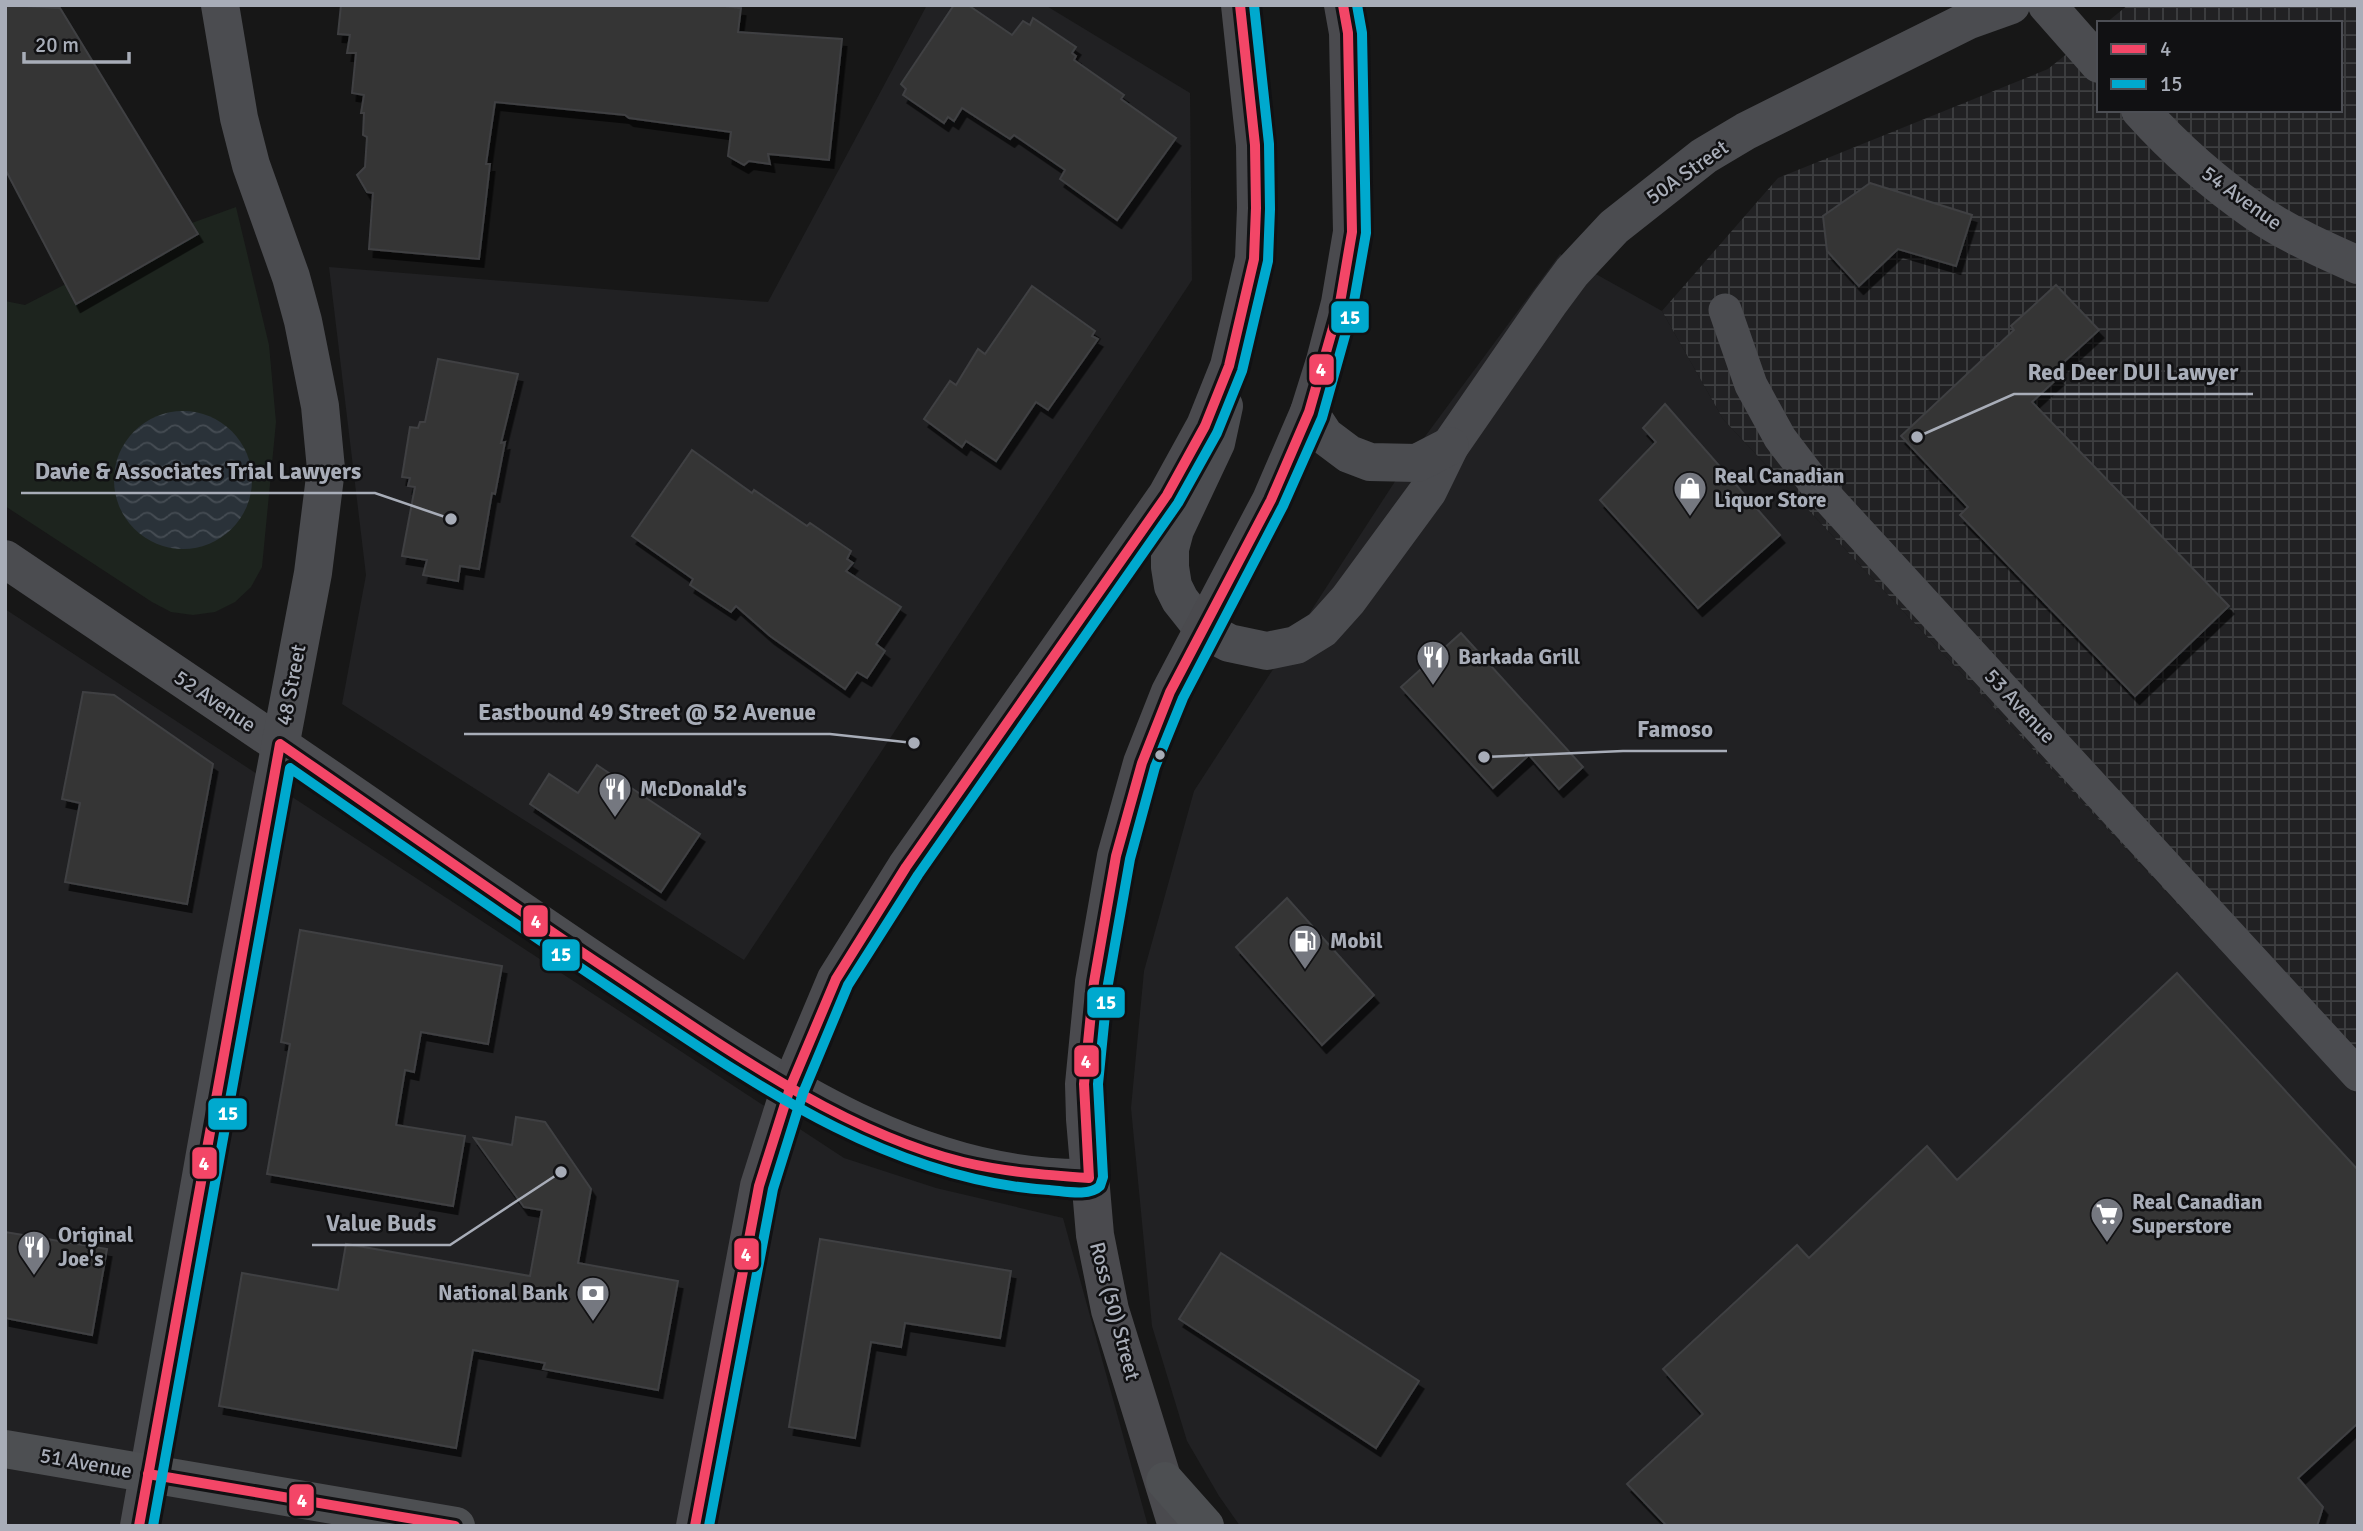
<svg xmlns="http://www.w3.org/2000/svg" width="2363" height="1531" font-family="Signika,sans-serif">
  <style>
    .built { fill: #212123 }
    .industrial { fill: url(#industrial-grid) }
    .green { fill: #1d241e }
    .water { fill: url(#water-waves) }
    .building { fill: #353536; stroke: #3f4043; stroke-width: 2; filter: url(#shadow) }
    .lines { fill: none; stroke-linecap: round; stroke-linejoin: round }
    .minor { stroke: #4b4c50; stroke-width: 33 }
    .tertiary { stroke: #4b4c50; stroke-width: 38 }
    .secondary { stroke: #4a4a4e; stroke-width: 38 }
    .primary { stroke: #4d4f52; stroke-width: 38 }
    .bus-1-casing { stroke: #111113; stroke-width: 16 }
    .bus-2-casing { stroke: #111113; stroke-width: 16 }
    .bus-1 { stroke: #f34667; stroke-width: 10 }
    .bus-2 { stroke: #00a9ce; stroke-width: 10 }
    .bus-dot { fill: #a8adb8; stroke: #111113; stroke-width: 2.5 }
    .labels { text-anchor: middle; stroke-width: 5; stroke-linejoin: round; paint-order: stroke }
    .street-label { font-size: 21px; fill: #a8adb8; stroke: #111113 }
    .poi-label { font-size: 21px; font-weight: bold; fill: #a8adb8; stroke: #111113; text-anchor: start }
    .leader { fill: none; stroke: #a8adb8; stroke-width: 2.5 }
    .callout-dot { fill: #a8adb8; stroke: #111113; stroke-width: 2.5 }
    .callout-label { font-size: 23px; text-anchor: middle; font-weight: bold; fill: #a8adb8; stroke: #111113; stroke-width: 5; stroke-linejoin: round; paint-order: stroke }
    .line-badge { stroke: #111113; stroke-width: 2.5 }
    .badge-label { font-size: 19px; text-anchor: middle; font-weight: bold; fill: #fff }
  </style>
  <defs>
    <pattern id="industrial-grid" width="8" height="8" patternUnits="userSpaceOnUse" patternTransform="scale(1.75)"><rect width="8" height="8" fill="#212123"/><path d="M0 4h8M4 0v8" fill="none" stroke="#3e3f41"/></pattern>
    <pattern id="water-waves" width="16" height="10" patternUnits="userSpaceOnUse" patternTransform="scale(1.75)"><rect width="16" height="10" fill="#2a3239"/><path d="M0 5q4-4 8 0t8 0" fill="none" stroke="#464d54"/></pattern>
    <filter id="shadow"><feDropShadow dx="4.5" dy="8" stdDeviation="0" flood-color="#0009"/></filter>
  </defs>
  <rect width="100%" height="100%" fill="#171717"/>
  <g class="built">
    <polygon points="927,5 1045,5 1190,93 1192,280 744,960 342,704 366,575 329,267 768,302"/>
    <polygon points="1560,254 1662,311 1723,419 2358,1096 2358,1526 1240,1526 1219,1496 1187,1441 1152,1326 1131,1108 1144,971 1194,791 1418,446"/>
    <polygon points="5,609 844,1158 936,1188 1063,1218 1148,1526 5,1526"/>
  </g>
  <polygon class="industrial" points="2128,5 2358,5 2358,1096 1723,419 1662,311 1778,178 2048,69 2099,28 2099,110 2340,110 2340,23 2106,23"/>
  <polygon class="green" points="236,207 269,345 276,422 262,567 251,587 235,602 215,612 193,615 171,612 152,602 5,506 5,301 25,305 167,232"/>
  <circle class="water" cx="183" cy="480" r="69"/>
  <g class="building">
    <polygon points="5,5 60,8 198,234 76,304 5,169"/>
    <polygon points="341,5 717,5 741,8 738,32 842,39 829,160 768,154 770,164 749,161 744,165 728,156 731,132 629,118 625,115 495,102 486,164 490,164 479,259 369,249 373,193 367,192 357,175 365,167 367,137 363,135 364,113 361,113 364,95 352,93 356,53 347,53 350,35 338,34"/>
    <polygon points="954,5 968,5 1012,35 1023,21 1030,25 1033,18 1076,47 1072,53 1076,56 1074,60 1124,95 1121,99 1176,138 1117,220 1060,179 1065,170 1014,135 1010,139 962,108 954,121 948,117 944,123 903,95 906,89 901,84"/>
    <polygon points="1870,183 1972,215 1956,266 1898,249 1859,286 1827,251 1823,216"/>
    <polygon points="2056,285 2099,330 2054,371 2059,377 2032,402 2229,606 2135,696 1960,515 1968,507 1901,436 2014,330 2011,326"/>
    <polygon points="1032,286 1095,331 1092,336 1098,339 1048,410 1036,402 996,461 966,441 962,447 924,419 950,381 956,385 978,349 985,354"/>
    <polygon points="438,359 518,374 501,443 505,442 495,494 492,493 479,569 460,566 458,581 423,575 427,560 402,556 415,487 408,486 410,478 402,477 410,427 418,428 420,422 425,422"/>
    <polygon points="1665,404 1780,535 1698,608 1600,500 1656,442 1643,428"/>
    <polygon points="692,450 752,493 754,490 807,526 810,523 851,551 847,559 853,563 846,571 901,607 876,644 885,651 867,678 857,672 845,689 770,636 736,606 731,612 690,585 693,579 632,536"/>
    <polygon points="1461,633 1583,767 1559,789 1529,755 1493,788 1401,687"/>
    <polygon points="83,692 114,695 213,764 187,904 65,882 80,803 62,799"/>
    <polygon points="597,765 700,834 661,892 530,804 549,774 578,793"/>
    <polygon points="1287,898 1374,995 1322,1045 1236,947"/>
    <polygon points="300,930 502,966 488,1044 421,1032 414,1072 405,1070 396,1125 465,1136 453,1206 267,1174 290,1044 281,1042"/>
    <polygon points="2177,973 2358,1170 2358,1423 2298,1478 2323,1507 2317,1526 1667,1526 1627,1484 1703,1414 1663,1369 1797,1245 1809,1258 1927,1146 1957,1180"/>
    <polygon points="516,1117 545,1122 591,1189 578,1263 678,1281 658,1390 543,1369 545,1363 473,1350 456,1448 219,1406 242,1273 338,1290 346,1244 530,1276 542,1210 524,1207 474,1138 512,1145"/>
    <polygon points="5,1232 107,1249 92,1335 5,1318"/>
    <polygon points="820,1239 1011,1271 1000,1338 905,1323 901,1347 871,1342 855,1438 789,1427"/>
    <polygon points="1221,1253 1419,1381 1376,1448 1179,1319"/>
  </g>
  <g class="lines">
    <polyline class="minor" points="1725,310 1751,385 1780,438 1815,484 2358,1075"/>
    <g class="tertiary">
      <polyline points="2047,5 2099,64"/>
      <path d="M2140,110C2175,149 2215,184 2257,213C2288,234 2324,250 2358,265"/>
      <polyline points="1224,406 1216,443 1175,530 1170,549 1170,567 1173,586 1180,600 1203,629 1229,643 1267,651 1296,645 1322,629 1348,600 1428,491 1450,446 1549,303 1572,272 1614,227 1704,156 1746,131 1969,20 2011,5"/>
      <polyline points="1309,412 1325,436 1349,454 1370,462 1417,463 1450,446"/>
      <path d="M5,559C138,649 272,738 404,830C489,889 574,948 661,1005C791,1090 927,1181 1089,1178"/>
      <polyline points="139,1526 236,979 313,573 326,469 320,406 303,321 291,277 251,165 239,118 220,5"/>
    </g>
    <g class="secondary">
      <polyline points="695,1526 759,1186 790,1088 836,979 906,867 1167,495 1205,426 1229,366 1254,259 1256,208 1255,145 1240,5"/>
      <polyline points="1177,1526 1110,1310 1095,1235 1085,1119 1084,1084 1094,982 1116,856 1142,763 1170,692 1271,500 1309,412 1325,361 1340,303 1352,232 1348,33 1343,5"/>
    </g>
    <g class="primary">
      <polyline points="5,1449 456,1526"/>
      <polyline points="1165,1481 1205,1526"/>
    </g>
    <defs>
      <g id="bus-1">
        <polyline points="148,1474 455,1526"/>
        <path d="M139,1526L280,744C389,819 497,896 607,969C714,1040 837,1131 963,1162C1005,1172 1046,1175 1089,1178L1084,1084L1094,982L1116,856L1142,763L1170,692L1271,500L1309,412L1340,303L1352,232L1348,33L1343,5"/>
        <polyline points="695,1526 759,1186 790,1088 836,979 906,867 1167,495 1205,426 1229,366 1254,259 1256,208 1255,145 1240,5"/>
      </g>
      <g id="bus-2">
        <path d="M153,1526L290,768C397,842 504,917 612,989C744,1077 886,1180 1049,1190C1064,1191 1089,1197 1100,1186L1103,1177L1098,1084L1108,984L1130,859L1155,767L1183,698L1283,506L1322,418L1353,307L1366,233L1362,33L1357,5"/>
        <polyline points="709,1526 773,1189 803,1093 848,985 918,875 1178,503 1217,433 1242,371 1268,261 1270,209 1269,144 1254,5"/>
      </g>
    </defs>
    <use href="#bus-1" class="bus-1-casing"/>
    <use href="#bus-2" class="bus-2-casing"/>
    <use href="#bus-1" class="bus-1"/>
    <use href="#bus-2" class="bus-2"/>
  </g>
  <defs>
    <symbol id="shop-pin" viewBox="-11 -11 22 30"><path d="M0 17L-7.5 6A9.5 9.5 0 1 1 7.5 6Z" fill="#757880" stroke="#111113"/><path d="M-5-2.5h2.3a2.7 3.5 0 0 1 5.4 0H5L5.5 6h-11ZM-1.5-2.5h3a1.5 2.3 0 0 0-3 0Z" fill="#fff"/></symbol>
    <symbol id="restaurant-pin" viewBox="-11 -11 22 30"><path d="M0 17L-7.5 6A9.5 9.5 0 1 1 7.5 6Z" fill="#757880" stroke="#111113"/><path d="M-5-6h1v4h1v-4h1v4h1v-4h1v5L-1.5 .5V6h-2V.5L-5-1ZM5-6V6H3V1.5H1.5Q1.5-4 5-6Z" fill="#fff"/></symbol>
    <symbol id="fuel-pin" viewBox="-11 -11 22 30"><path d="M0 17L-7.5 6A9.5 9.5 0 1 1 7.5 6Z" fill="#757880" stroke="#111113"/><path d="M-5.5-6h7V0h2V4h1.3V-2.5L3-4.5l.8-.8L6-3V5H2.5V1h-1V6h-7ZM-4.2-4.7v3.2H.2V-4.7Z" fill="#fff"/></symbol>
    <symbol id="supermarket-pin" viewBox="-11 -11 22 30"><path d="M0 17L-7.5 6A9.5 9.5 0 1 1 7.5 6Z" fill="#757880" stroke="#111113"/><path d="M-6-5.5h2.5l.6 2H6L4.5 2H-2.5L-4.4-4H-6ZM-1.5 3.2a1.3 1.3 0 1 0 .1 0ZM3 3.2a1.3 1.3 0 1 0 .1 0Z" fill="#fff"/></symbol>
    <symbol id="bank-pin" viewBox="-11 -11 22 30"><path d="M0 17L-7.5 6A9.5 9.5 0 1 1 7.5 6Z" fill="#757880" stroke="#111113"/><path d="M-6-4H6V4H-6ZM0-2.3a2.3 2.3 0 1 0 0 4.6a2.3 2.3 0 1 0 0-4.6Z" fill="#fff"/></symbol>
  </defs>
  <g fill-rule="evenodd">
    <use href="#shop-pin" x="1671" y="469" width="38" height="52"/>
    <use href="#restaurant-pin" x="1414" y="638" width="38" height="52"/>
    <use href="#restaurant-pin" x="596" y="770" width="38" height="52"/>
    <use href="#fuel-pin" x="1286" y="922" width="38" height="52"/>
    <use href="#supermarket-pin" x="2088" y="1195" width="38" height="52"/>
    <use href="#restaurant-pin" x="15" y="1228" width="38" height="52"/>
    <use href="#bank-pin" x="574" y="1274" width="38" height="52"/>
  </g>
  <circle class="bus-dot" cx="1160" cy="755" r="6"/>
  <g class="labels">
    <g class="street-label">
      <text transform="translate(1687 172) rotate(-35)" y="7">50A Street</text>
      <text transform="translate(2242 198) rotate(36)" y="7">54 Avenue</text>
      <text transform="translate(291 685) rotate(-79)" y="7">48 Street</text>
      <text transform="translate(215 701) rotate(34)" y="7">52 Avenue</text>
      <text transform="translate(2020 706) rotate(47)" y="7">53 Avenue</text>
      <text transform="translate(1115 1311) rotate(75)" y="7">Ross (50) Street</text>
      <text transform="translate(86 1463) rotate(10)" y="7">51 Avenue</text>
    </g>
    <g class="poi-label">
      <text x="1714" y="483">Real Canadian<tspan x="1714" dy="24">Liquor Store</tspan></text>
      <text x="1458" y="664">Barkada Grill</text>
      <text x="640" y="796">McDonald's</text>
      <text x="1330" y="948">Mobil</text>
      <text x="2132" y="1209">Real Canadian<tspan x="2132" dy="24">Superstore</tspan></text>
      <text x="58" y="1242">Original<tspan x="58" dy="24">Joe's</tspan></text>
      <text x="568" y="1300" text-anchor="end">National Bank</text>
    </g>
  </g>
  <path class="leader" d="M1917 437L2014 394H2253M451 519L375 493H21M914 743L830 734H464M1484 757L1623 751H1727M561 1172L450 1245H312"/>
  <g class="callout-dot">
    <circle cx="1917" cy="437" r="7"/>
    <circle cx="451" cy="519" r="7"/>
    <circle cx="914" cy="743" r="7"/>
    <circle cx="1484" cy="757" r="7"/>
    <circle cx="561" cy="1172" r="7"/>
  </g>
  <g class="callout-label">
    <text x="2133" y="380">Red Deer DUI Lawyer</text>
    <text x="198" y="479">Davie &amp; Associates Trial Lawyers</text>
    <text x="647" y="720">Eastbound 49 Street @ 52 Avenue</text>
    <text x="1675" y="737">Famoso</text>
    <text x="381" y="1231">Value Buds</text>
  </g>
  <g class="line-badge">
    <rect x="1330" y="300" width="40" height="34" rx="7" fill="#00a9ce"/>
    <rect x="1308" y="353" width="27" height="33" rx="7" fill="#f34667"/>
    <rect x="522" y="904" width="27" height="34" rx="7" fill="#f34667"/>
    <rect x="541" y="938" width="40" height="34" rx="7" fill="#00a9ce"/>
    <rect x="1086" y="986" width="40" height="33" rx="7" fill="#00a9ce"/>
    <rect x="1073" y="1044" width="27" height="34" rx="7" fill="#f34667"/>
    <rect x="207" y="1097" width="41" height="34" rx="7" fill="#00a9ce"/>
    <rect x="191" y="1146" width="27" height="34" rx="7" fill="#f34667"/>
    <rect x="733" y="1237" width="27" height="34" rx="7" fill="#f34667"/>
    <rect x="288" y="1483" width="27" height="34" rx="7" fill="#f34667"/>
  </g>
  <g class="badge-label">
    <text x="1350" y="324">15</text>
    <text x="1321" y="376">4</text>
    <text x="536" y="928">4</text>
    <text x="561" y="961">15</text>
    <text x="1106" y="1009">15</text>
    <text x="1086" y="1068">4</text>
    <text x="228" y="1120">15</text>
    <text x="204" y="1170">4</text>
    <text x="746" y="1261">4</text>
    <text x="302" y="1507">4</text>
  </g>
  <rect width="2363" height="1531" fill="none" stroke="#a8adb8" stroke-width="14"/>
  <rect x="2097" y="21" width="245" height="91" fill="#111113" stroke="#4d4f55" stroke-width="2"/>
  <rect x="2111" y="44" width="35" height="10" fill="#f34667" stroke="#4d4f55" stroke-width="2"/>
  <text x="2160" y="56" font-size="21" fill="#a8adb8">4</text>
  <rect x="2111" y="79" width="35" height="10" fill="#00a9ce" stroke="#4d4f55" stroke-width="2"/>
  <text x="2160" y="91" font-size="21" fill="#a8adb8">15</text>
  <path d="M24 52v10h105v-10" fill="none" stroke="#a8adb8" stroke-width="3.5"/>
  <text x="35" y="52" font-size="21" fill="#a8adb8" stroke="#111113" stroke-width="5" paint-order="stroke">20 m</text>
</svg>
